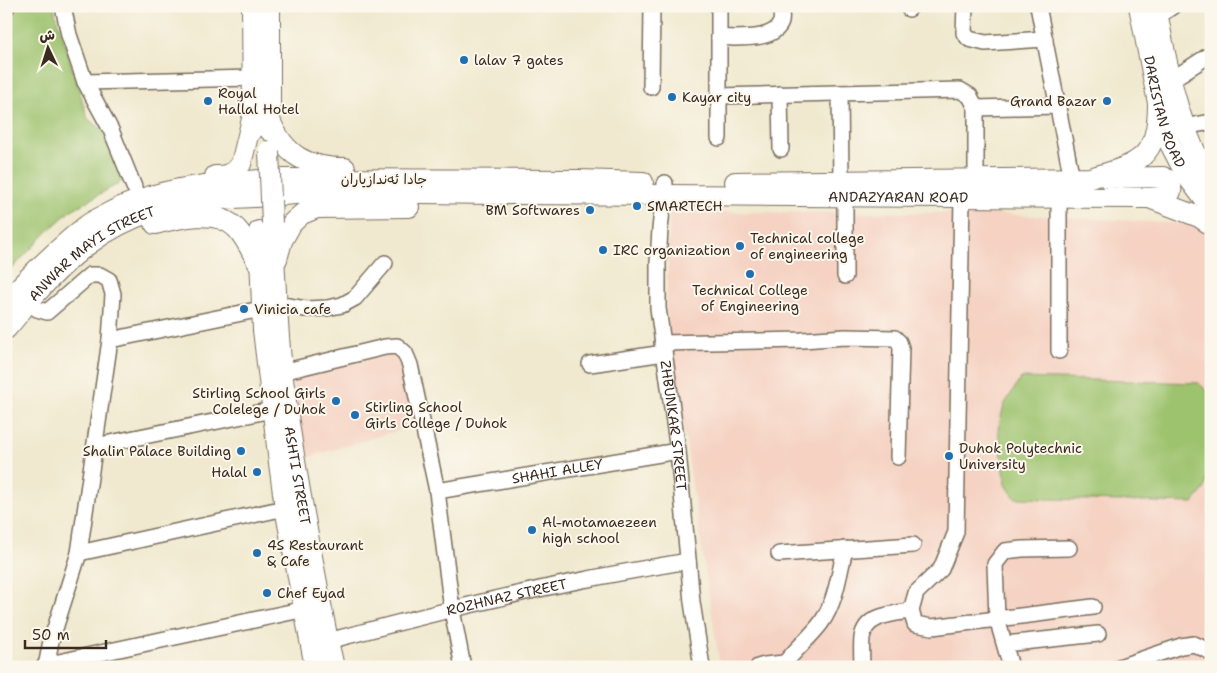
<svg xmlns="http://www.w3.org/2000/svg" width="1217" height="673" font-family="'Shantell Sans','Playpen Sans Arabic',sans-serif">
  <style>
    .built { fill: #f5d2c2 }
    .green { fill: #9ec36e; stroke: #6c7646 }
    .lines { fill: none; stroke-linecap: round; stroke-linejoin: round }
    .minor-casing { stroke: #7a6d5c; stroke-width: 18 }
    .major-casing { stroke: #7a6d5c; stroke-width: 22 }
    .minor { stroke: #fff; stroke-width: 15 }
    .major { stroke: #fff; stroke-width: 20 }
    .major-bridge-casing { stroke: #7a6d5c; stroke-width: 22; stroke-linecap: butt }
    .major-bridge { stroke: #fff; stroke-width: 20 }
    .poi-dot { fill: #1f6fb2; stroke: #fbf7ec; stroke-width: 2 }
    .labels { text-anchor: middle; stroke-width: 4; stroke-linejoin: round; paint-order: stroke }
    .poi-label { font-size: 14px; fill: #3b2a1e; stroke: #fbf7ec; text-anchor: start }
    .street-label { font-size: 14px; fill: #3b2a1e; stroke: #fbf7ec }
  </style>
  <rect width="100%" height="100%" fill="#fbf7ec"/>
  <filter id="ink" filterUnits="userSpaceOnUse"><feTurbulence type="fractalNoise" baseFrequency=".02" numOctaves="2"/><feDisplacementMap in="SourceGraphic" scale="10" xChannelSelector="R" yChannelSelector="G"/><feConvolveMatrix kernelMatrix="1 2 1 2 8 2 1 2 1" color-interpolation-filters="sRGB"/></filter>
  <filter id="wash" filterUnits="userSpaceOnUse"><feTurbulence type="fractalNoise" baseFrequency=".0096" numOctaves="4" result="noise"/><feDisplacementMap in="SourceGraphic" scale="20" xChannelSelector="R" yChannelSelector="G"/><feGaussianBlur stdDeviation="1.12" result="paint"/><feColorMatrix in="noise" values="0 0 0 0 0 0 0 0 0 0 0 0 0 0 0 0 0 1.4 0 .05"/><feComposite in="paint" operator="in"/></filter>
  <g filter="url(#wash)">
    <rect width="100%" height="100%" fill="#f0e9cf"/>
    <g class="built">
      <polygon points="670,212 978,213 1191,224 1211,233 1211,667 720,667 679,399 666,307"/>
      <polygon points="397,353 416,425 302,459 292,375"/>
    </g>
    <g class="green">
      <polygon points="16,6 54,6 55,12 88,119 112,136 125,175 121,182 70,211 49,230 6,275 6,45"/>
      <polygon points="1021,378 1199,383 1209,393 1211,403 1211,459 1205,488 1193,503 1015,498 1006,485 998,429 1004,405"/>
    </g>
  </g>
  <g filter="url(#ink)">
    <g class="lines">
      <defs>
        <g id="minor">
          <polyline points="63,6 69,35 85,82 111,130 134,187"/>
          <polyline points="719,6 719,138"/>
          <polyline points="909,6 909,9"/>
          <polyline points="965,6 964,33 969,39 985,43 1045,39"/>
          <polyline points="1038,6 1072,179"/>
          <polyline points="6,8 7,6"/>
          <polyline points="1158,16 1173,6"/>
          <path d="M719,38C736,37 774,42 781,22C782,18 781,11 781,6"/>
          <polyline points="1171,80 1211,54"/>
          <polyline points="85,82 252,78"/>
          <polyline points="651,87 652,6"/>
          <polyline points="840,93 841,181"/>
          <polyline points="780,94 781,149"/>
          <polyline points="719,96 960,90 970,96 976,108 976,180"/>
          <polyline points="976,108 1058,106"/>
          <polyline points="1184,127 1211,122"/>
          <path id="s1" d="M665,183L660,229L658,263V308L678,451L692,602L702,667"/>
          <polyline points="962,197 956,532 941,569 916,593 911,611 915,624 932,627 997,619 1011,667"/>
          <polyline points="1059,197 1059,351"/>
          <polyline points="845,276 845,196"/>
          <polyline points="276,304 306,309 327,308 342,305 355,298 385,263"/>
          <polyline points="37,309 47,312 90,275 100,275 109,280 113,294 110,340 79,553 51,641 46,667"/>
          <polyline points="110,340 261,309"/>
          <polyline points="662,343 802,340 845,337 895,338 899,342 901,348 898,457"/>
          <polyline points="590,364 664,353"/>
          <polyline points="282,372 385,347 397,346 405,353 410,365 437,491 452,610 463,667"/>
          <polyline points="95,446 272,410"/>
          <path id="s2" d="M437,491L678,451"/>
          <polyline points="1069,548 1022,549 1005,551 995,564 997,619 1093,607"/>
          <polyline points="79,553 285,508"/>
          <polyline points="779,554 913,545"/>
          <path id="s3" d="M328,641C412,619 497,597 583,580C618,573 653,567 688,561"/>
          <polyline points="1005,644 1098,634"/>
          <polyline points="45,665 305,609"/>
          <polyline points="758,667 765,665 784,663"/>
          <path d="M782,667C793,651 809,639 821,623C836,602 839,574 845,549"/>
          <path d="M862,667C862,658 861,648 862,638C865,615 892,614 911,611"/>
          <polyline points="1119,667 1181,646 1194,644 1211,652"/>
        </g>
        <g id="major">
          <polyline points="252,6 253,115 254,129"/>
          <path id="s4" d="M1139,6L1158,103L1170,144L1186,175L1211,208"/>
          <path d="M1156,6C1166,60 1178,133 1211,178"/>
          <path d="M270,120C284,155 307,168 345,168"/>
          <polyline points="270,131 270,6"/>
          <path d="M215,176C228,176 232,174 241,164L253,115"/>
          <path d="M1108,178L1163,177C1168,179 1170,181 1171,186C1174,199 1157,197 1149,198"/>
          <path d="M735,182L1090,178C1139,164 1158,159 1158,103"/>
          <path id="s5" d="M272,223C275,272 277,322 282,371C293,462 311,551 328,641L334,667"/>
          <path d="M155,224C178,218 217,208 236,228C246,238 252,253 259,265"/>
          <polyline points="259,231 263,330 279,463 285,508 315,667"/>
          <polyline points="277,259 282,241 292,223 302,214 317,208 409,207"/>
          <path d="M6,302C19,286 34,272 49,258C61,247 73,236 86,226C91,222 97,219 103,216C156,186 219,182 279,179L579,180L643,182"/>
          <path id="s6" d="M6,329C16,318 24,307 33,297C69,257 101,228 153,211C185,200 220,199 253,197C273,196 293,194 313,193C382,191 452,194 522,194C731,197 940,197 1149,198L1199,217L1211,225"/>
        </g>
      </defs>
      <use href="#minor" class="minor-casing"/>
      <use href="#major" class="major-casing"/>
      <use href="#minor" class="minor"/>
      <use href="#major" class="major"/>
      <defs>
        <polyline id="major-bridge" points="269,151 272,223"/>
      </defs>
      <use href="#major-bridge" class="major-bridge-casing"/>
      <use href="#major-bridge" class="major-bridge"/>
    </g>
  </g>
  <g class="poi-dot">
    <circle cx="464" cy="60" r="5"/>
    <circle cx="672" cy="97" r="5"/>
    <circle cx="208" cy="101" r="5"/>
    <circle cx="1107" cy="101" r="5"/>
    <circle cx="637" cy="206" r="5"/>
    <circle cx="590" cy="210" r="5"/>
    <circle cx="740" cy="246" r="5"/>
    <circle cx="603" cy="250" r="5"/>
    <circle cx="750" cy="274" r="5"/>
    <circle cx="244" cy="309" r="5"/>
    <circle cx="336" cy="401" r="5"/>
    <circle cx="355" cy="415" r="5"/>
    <circle cx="241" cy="451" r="5"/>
    <circle cx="949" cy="456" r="5"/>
    <circle cx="257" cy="472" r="5"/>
    <circle cx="532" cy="530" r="5"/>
    <circle cx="257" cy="553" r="5"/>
    <circle cx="267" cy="593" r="5"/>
  </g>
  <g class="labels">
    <g class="poi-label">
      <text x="474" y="65">lalav 7 gates</text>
      <text x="218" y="98">Royal<tspan x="218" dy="16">Hallal Hotel</tspan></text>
      <text x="682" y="102">Kayar city</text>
      <text x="1097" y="106" text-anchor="end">Grand Bazar</text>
      <text x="647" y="211">SMARTECH</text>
      <text x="580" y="215" text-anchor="end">BM Softwares</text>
      <text x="750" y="243">Technical college<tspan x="750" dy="16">of engineering</tspan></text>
      <text x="613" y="255">IRC organization</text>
      <text x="750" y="295" text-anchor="middle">Technical College<tspan x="750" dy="16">of Engineering</tspan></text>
      <text x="254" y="314">Vinicia cafe</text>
      <text x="326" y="398" text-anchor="end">Stirling School Girls<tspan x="326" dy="16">Colelege / Duhok</tspan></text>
      <text x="365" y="412">Stirling School<tspan x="365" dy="16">Girls College / Duhok</tspan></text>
      <text x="959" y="453">Duhok Polytechnic<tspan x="959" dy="16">University</tspan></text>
      <text x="231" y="456" text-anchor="end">Shalin Palace Building</text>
      <text x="247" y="477" text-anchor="end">Halal</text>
      <text x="542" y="527">Al-motamaezeen<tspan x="542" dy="16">high school</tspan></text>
      <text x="267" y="550">4S Restaurant<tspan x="267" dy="16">&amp; Cafe</tspan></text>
      <text x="277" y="598">Chef Eyad</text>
    </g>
    <g class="street-label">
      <text dy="5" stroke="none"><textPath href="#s4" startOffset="109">DARISTAN ROAD</textPath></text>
      <text x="384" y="184">جادا ئەندازیاران</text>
      <text dy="5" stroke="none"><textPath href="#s6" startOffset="938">ANDAZYARAN ROAD</textPath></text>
      <text dy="5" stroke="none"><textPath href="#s6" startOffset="116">ANWAR MAYI STREET</textPath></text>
      <text dy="5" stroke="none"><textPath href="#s1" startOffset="244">ZHBUNKAR STREET</textPath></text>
      <text dy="5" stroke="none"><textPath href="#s2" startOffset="122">SHAHI ALLEY</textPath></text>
      <text dy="5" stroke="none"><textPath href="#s5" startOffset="254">ASHTI STREET</textPath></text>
      <text dy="5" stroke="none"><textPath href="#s3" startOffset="184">ROZHNAZ STREET</textPath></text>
    </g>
  </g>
  <rect width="1217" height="673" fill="none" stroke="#fbf7ec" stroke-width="25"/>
  <g transform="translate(48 48) rotate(356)" stroke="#fbf7ec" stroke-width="4" paint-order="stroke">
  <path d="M0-4L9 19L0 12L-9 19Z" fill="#3b2a1e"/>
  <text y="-8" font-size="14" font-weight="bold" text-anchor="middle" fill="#3b2a1e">ش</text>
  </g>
  <path d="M25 640v8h81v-8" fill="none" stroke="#3b2a1e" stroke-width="2.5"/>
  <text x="32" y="640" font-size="15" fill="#3b2a1e" stroke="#fbf7ec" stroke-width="4" paint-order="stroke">50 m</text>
</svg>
